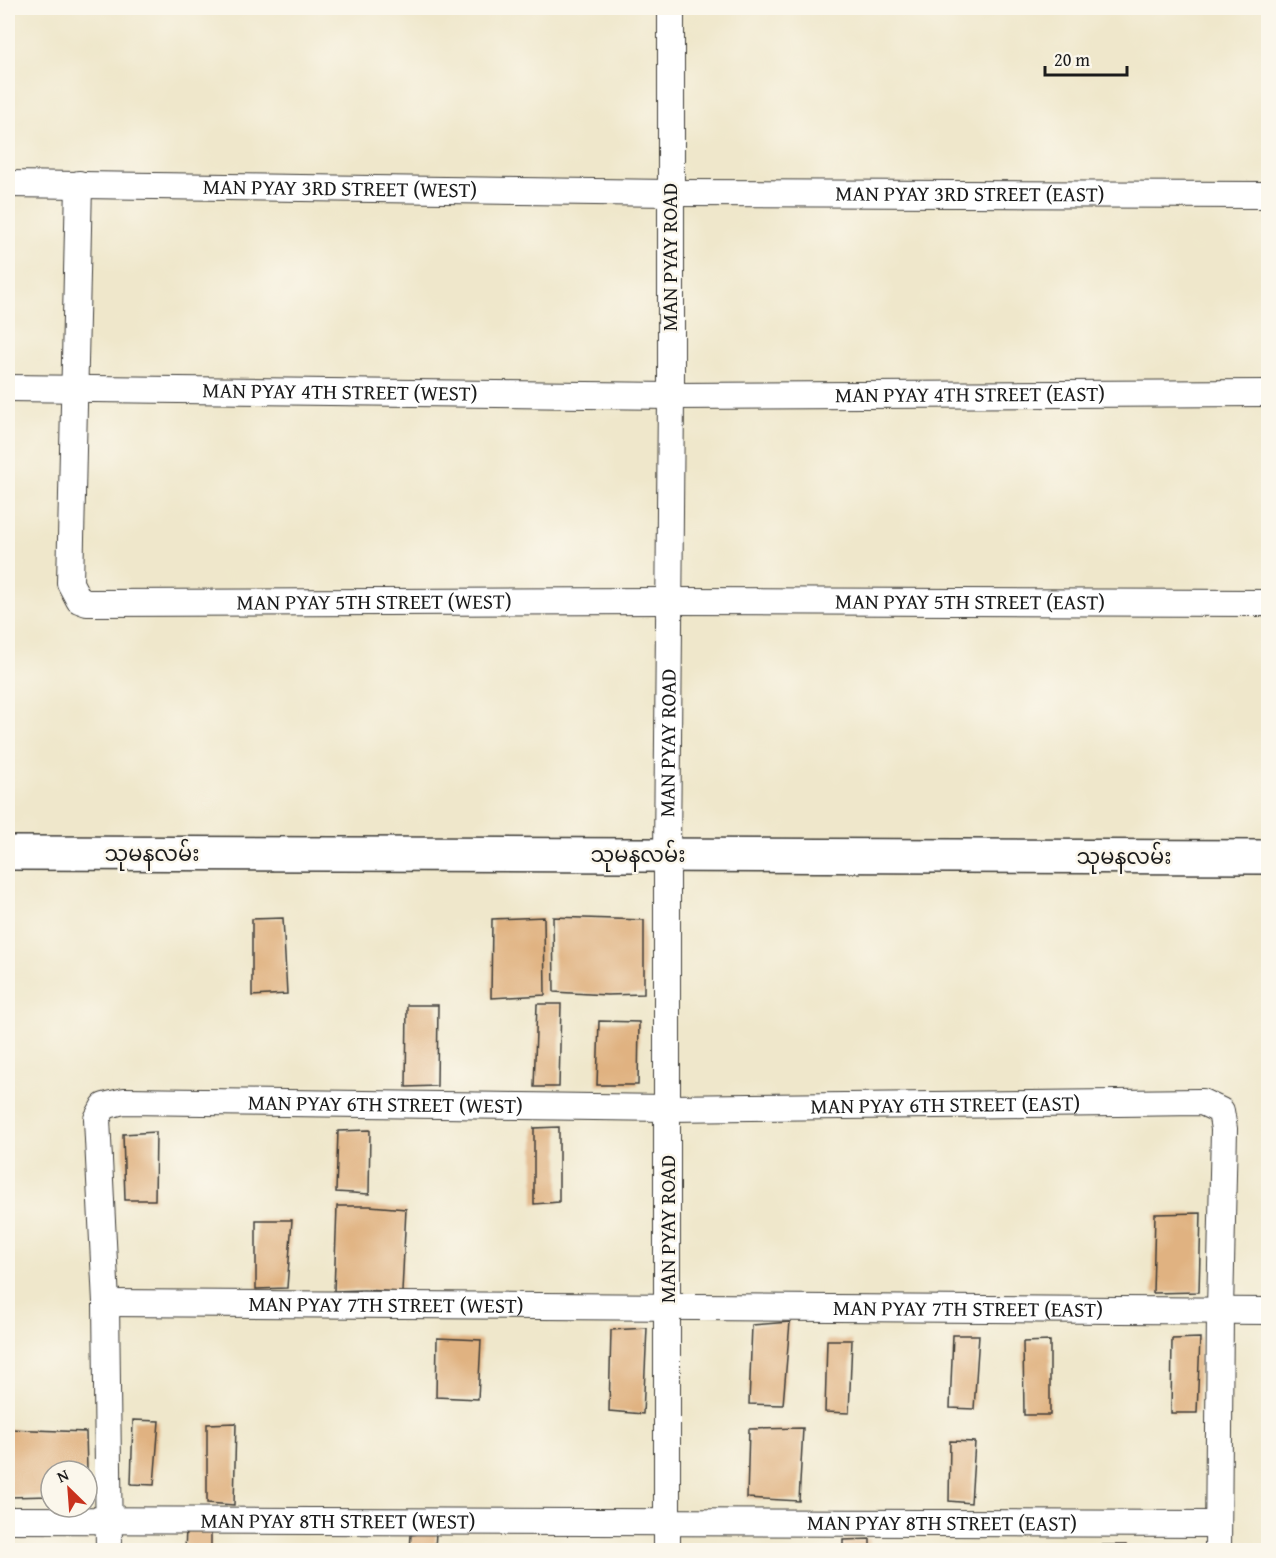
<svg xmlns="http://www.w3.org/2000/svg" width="1276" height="1558" font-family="'Gentium Book Plus','Noto Sans Myanmar',serif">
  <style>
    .building { fill: #e0b281 }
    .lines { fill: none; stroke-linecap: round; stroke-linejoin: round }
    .minor-casing { stroke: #3c3a36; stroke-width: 28 }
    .tertiary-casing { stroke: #3c3a36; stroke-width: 36 }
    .minor { stroke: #fff; stroke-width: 26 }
    .tertiary { stroke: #fff; stroke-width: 33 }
    .labels { text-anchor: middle; stroke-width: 5; stroke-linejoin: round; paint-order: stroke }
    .street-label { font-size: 21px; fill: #1c1c1c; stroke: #fbf7ec }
  </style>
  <rect width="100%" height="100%" fill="#fbf7ec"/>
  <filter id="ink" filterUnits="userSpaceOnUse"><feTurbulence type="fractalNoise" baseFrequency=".0167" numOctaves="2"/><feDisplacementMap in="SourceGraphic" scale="12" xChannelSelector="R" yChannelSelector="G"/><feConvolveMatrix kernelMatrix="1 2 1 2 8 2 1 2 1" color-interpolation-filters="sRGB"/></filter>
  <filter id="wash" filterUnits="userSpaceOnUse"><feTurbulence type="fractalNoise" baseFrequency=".008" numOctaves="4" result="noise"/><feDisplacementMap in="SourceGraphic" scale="24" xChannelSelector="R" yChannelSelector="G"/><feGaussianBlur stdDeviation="1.35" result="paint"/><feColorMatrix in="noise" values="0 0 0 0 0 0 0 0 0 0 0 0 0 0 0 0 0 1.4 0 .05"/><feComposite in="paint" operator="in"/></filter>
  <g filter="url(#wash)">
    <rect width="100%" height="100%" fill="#efe7cb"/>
    <g id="blocks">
      <g class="building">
        <polygon points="544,917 545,995 491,998 492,919"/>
        <polygon points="553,917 644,920 644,994 607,995 554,992"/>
        <polygon points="283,918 287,994 252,996 252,919"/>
        <polygon points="537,1004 561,1004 559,1087 534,1087"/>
        <polygon points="407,1005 438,1005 437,1086 406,1087"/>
        <polygon points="599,1021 639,1022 638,1085 597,1085"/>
        <polygon points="559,1127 559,1202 534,1204 534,1128"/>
        <polygon points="370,1130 369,1194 336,1192 338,1131"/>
        <polygon points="156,1132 155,1200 125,1200 123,1134"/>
        <polygon points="337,1206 370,1206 406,1209 402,1292 364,1290 334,1291"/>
        <polygon points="1201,1213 1199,1292 1153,1293 1155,1214"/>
        <polygon points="256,1220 292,1220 287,1288 256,1289"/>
        <polygon points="790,1322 783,1405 749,1404 752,1325"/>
        <polygon points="647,1328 643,1414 609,1411 611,1330"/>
        <polygon points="953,1335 979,1335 974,1409 950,1408"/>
        <polygon points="437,1338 481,1340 478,1399 436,1397"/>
        <polygon points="1200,1338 1197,1413 1171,1413 1172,1339"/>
        <polygon points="827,1340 852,1340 849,1413 825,1412"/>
        <polygon points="1050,1341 1050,1415 1024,1415 1023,1342"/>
        <polygon points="133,1420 159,1421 154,1485 131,1484"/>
        <polygon points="236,1423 234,1505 207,1503 207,1424"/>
        <polygon points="803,1428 799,1501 747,1498 749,1429"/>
        <polygon points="8,1429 86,1432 87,1471 51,1471 51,1496 8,1497"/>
        <polygon points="950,1441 975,1442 971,1503 949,1501"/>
        <polygon points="186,1530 211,1533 211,1550 185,1550"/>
        <polygon points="436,1532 435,1550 410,1550 411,1535"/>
        <polygon points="870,1539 870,1550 843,1550 843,1540"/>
        <rect x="1096" y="1545" width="30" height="5"/>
        <polygon points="1024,1547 1048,1549 1048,1550 1024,1550"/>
      </g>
    </g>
  </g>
  <g filter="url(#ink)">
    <use href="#blocks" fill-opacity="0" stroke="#3c3a36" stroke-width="1.5"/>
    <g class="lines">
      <defs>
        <g id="minor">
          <path id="s1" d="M8,184L670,193L1268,195"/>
          <path id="s2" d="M79,184L70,583L79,600L87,603L669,601L1268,603"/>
          <path id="s3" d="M8,388L671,396L1268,393"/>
          <path id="s4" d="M106,1303L1268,1311"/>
          <path id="s5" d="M8,1520L1218,1524"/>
          <path id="s6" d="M109,1550L106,1303L97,1119L104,1106L124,1101L668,1108L1202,1102L1221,1111L1224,1129L1220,1311L1218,1550"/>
          <path id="s7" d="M667,1550V855L671,396V8"/>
        </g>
        <polyline id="tertiary" points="8,853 1268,857"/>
      </defs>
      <use href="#minor" class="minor-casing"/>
      <use href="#tertiary" class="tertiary-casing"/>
      <use href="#minor" class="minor"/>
      <use href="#tertiary" class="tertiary"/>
    </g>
  </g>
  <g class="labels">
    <g class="street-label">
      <text dy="7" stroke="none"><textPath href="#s1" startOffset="332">MAN PYAY 3RD STREET (WEST)</textPath></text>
      <text dy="7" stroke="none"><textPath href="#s1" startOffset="962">MAN PYAY 3RD STREET (EAST)</textPath></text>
      <text transform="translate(670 257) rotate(-90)" y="7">MAN PYAY ROAD</text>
      <text dy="7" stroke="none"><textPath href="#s3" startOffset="332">MAN PYAY 4TH STREET (WEST)</textPath></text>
      <text dy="7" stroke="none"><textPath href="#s3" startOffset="962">MAN PYAY 4TH STREET (EAST)</textPath></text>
      <text dy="7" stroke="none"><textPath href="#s2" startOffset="714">MAN PYAY 5TH STREET (WEST)</textPath></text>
      <text dy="7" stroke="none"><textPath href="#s2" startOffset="1310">MAN PYAY 5TH STREET (EAST)</textPath></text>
      <text dy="7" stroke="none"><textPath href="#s7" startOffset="807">MAN PYAY ROAD</textPath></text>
      <text x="152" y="861">သုမနလမ်း</text>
      <text x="638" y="862">သုမနလမ်း</text>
      <text x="1124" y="864">သုမနလမ်း</text>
      <text dy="7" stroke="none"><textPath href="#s6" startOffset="728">MAN PYAY 6TH STREET (WEST)</textPath></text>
      <text dy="7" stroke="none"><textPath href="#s6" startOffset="1288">MAN PYAY 6TH STREET (EAST)</textPath></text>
      <text transform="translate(668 1229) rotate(-90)" y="7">MAN PYAY ROAD</text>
      <text dy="7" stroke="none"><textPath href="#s4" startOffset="280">MAN PYAY 7TH STREET (WEST)</textPath></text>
      <text dy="7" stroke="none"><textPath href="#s4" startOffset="862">MAN PYAY 7TH STREET (EAST)</textPath></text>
      <text dy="7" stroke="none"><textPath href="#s5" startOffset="330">MAN PYAY 8TH STREET (WEST)</textPath></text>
      <text dy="7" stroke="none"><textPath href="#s5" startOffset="934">MAN PYAY 8TH STREET (EAST)</textPath></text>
    </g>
  </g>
  <rect width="1276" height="1558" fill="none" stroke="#fbf7ec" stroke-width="30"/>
  <g transform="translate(69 1489) rotate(335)"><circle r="28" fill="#fbf7ec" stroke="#a29f99" stroke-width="1.5"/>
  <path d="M0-4.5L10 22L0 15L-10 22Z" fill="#c8321e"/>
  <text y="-9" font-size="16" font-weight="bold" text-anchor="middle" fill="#1c1c1c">N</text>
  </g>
  <path d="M1045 66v9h82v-9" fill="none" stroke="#1c1c1c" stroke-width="3"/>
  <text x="1054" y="66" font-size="18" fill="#1c1c1c" stroke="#fbf7ec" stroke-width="4.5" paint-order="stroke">20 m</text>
</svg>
